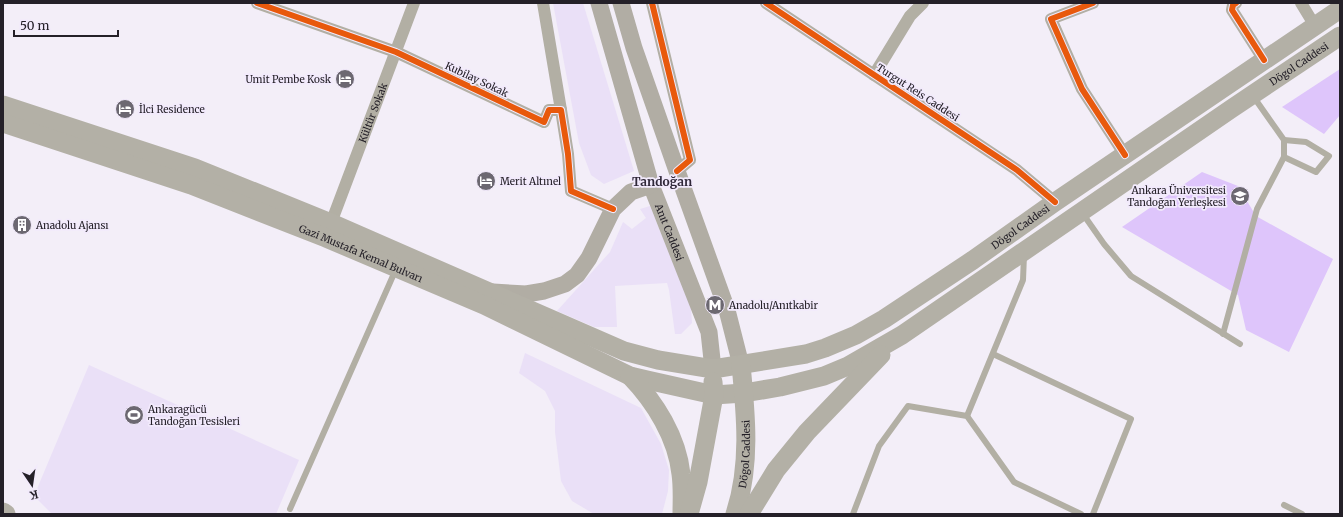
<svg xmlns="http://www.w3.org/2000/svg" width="1343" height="517" font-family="Merriweather,serif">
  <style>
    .green { fill: #eae0f7 }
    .forest { fill: #dec5fb }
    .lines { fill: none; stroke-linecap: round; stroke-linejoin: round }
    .lane { stroke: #b2afa4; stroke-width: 6 }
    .street { stroke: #b2afa4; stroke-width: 12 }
    .secondary { stroke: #b1ada4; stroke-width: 17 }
    .primary { stroke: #b3b0a6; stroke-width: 19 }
    .cycleway-casing { stroke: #f2eafc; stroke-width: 8 }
    .cycleway { stroke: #e8590c; stroke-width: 6 }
    .labels { text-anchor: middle; stroke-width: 3.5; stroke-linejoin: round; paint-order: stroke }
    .street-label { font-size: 10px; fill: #242028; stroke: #f2eafc }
    .poi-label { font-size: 10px; fill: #242028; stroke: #f2eafc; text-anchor: start }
    .quarter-label { font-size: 12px; font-weight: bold; fill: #302839; stroke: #f2eafc }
  </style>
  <rect width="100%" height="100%" fill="#f3eef8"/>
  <g class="green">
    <polygon points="553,3 583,3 634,171 604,184 591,175 579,143"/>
    <polygon points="650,206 691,308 692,323 681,334 675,334 669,290 667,283 615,286 617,327 594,327 557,311 610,252 623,222 632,229 646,218 640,209"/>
    <polygon points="525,353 641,408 661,444 669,470 668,491 662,514 594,514 572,501 561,481 555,432 555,411 545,391 519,373"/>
    <polygon points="89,365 299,460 276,514 52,514 34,496"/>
  </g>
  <g class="forest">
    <polygon points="1340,69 1340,115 1324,134 1282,107"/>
    <polygon points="1202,172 1238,186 1256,216 1333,259 1289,352 1246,330 1238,295 1122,227"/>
  </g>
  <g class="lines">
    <g class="lane">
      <polyline points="1284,140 1306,142 1329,156 1316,172 1284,157"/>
      <polyline points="1083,214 1104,244 1131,276 1240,344"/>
      <polyline points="1223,334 1257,209 1284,157 1284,140 1253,96"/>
      <polyline points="993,354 1131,419 1093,514"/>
      <polyline points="967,416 1023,280 1024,255"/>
      <polyline points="1284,505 1302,514"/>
      <polyline points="290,509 396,269"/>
      <polyline points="853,514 879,446 908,406 967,416 1014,482 1081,514"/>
    </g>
    <g class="street">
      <polyline points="257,3 396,52 544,122 549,110 561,110 568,154 571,191 613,209"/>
      <polyline points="543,3 561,110"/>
      <polyline points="652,3 690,160 677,171"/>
      <polyline points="766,3 1017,170 1055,202"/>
      <polyline points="1093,3 1051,19 1082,89 1125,155"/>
      <polyline points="1236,3 1233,5 1232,10 1264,60"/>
      <polyline points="1301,3 1315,26"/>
      <polyline points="874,75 910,16 923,3"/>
      <path id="s1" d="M331,223L414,3"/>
    </g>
    <g class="secondary">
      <path id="s2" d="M599,3L651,185L709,332L713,369"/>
      <polyline points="621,3 634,48 677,171 727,310 741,365"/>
      <polyline points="493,292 526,294 544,291 565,284 577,275 589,258 613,209 631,192 651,185"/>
    </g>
    <g class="primary">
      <path id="s3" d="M3,105L195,168L331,223L624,351L658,360L713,369L806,354L825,348L856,335L884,319L973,260L1055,202L1340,9"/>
      <path id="s4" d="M3,123L191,185L326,238L484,305L630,376L647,380L714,395L744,393L780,387L824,376L848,366L902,335L1231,109L1340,36"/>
      <path d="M630,376C655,402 677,437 681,474C683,488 682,501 682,514"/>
      <polyline points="3,512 6,514"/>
      <polyline points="689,514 698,482 714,395 713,382"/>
      <path id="s5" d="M735,514C751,466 746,415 741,365"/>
      <polyline points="749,514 776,470 807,432 881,355"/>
    </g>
    <defs>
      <g id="cycleway">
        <polyline points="257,3 396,52 544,122 549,110 561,110 568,154 571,191 613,209"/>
        <polyline points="652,3 690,160 677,171"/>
        <polyline points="766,3 1017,170 1055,202"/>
        <polyline points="1093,3 1051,19 1082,89 1125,155"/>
        <polyline points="1236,3 1233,5 1232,10 1264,60"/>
      </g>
    </defs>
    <use href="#cycleway" class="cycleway-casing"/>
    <use href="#cycleway" class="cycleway"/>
  </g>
  <defs>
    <symbol id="hotel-disc" viewBox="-11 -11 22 22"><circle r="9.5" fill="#6c6871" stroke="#f2eafc"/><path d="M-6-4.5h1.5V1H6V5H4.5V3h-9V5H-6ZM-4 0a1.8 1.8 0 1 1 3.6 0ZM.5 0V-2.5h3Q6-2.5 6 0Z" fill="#fff"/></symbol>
    <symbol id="university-disc" viewBox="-11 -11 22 22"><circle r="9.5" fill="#6c6871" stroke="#f2eafc"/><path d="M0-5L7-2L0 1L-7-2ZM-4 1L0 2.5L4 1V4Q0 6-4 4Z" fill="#fff"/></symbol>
    <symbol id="building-disc" viewBox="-11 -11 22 22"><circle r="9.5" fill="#6c6871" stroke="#f2eafc"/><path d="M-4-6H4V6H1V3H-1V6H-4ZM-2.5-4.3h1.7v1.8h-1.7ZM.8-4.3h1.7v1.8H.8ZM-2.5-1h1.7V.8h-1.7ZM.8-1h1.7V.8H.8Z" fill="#fff"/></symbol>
    <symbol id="metro-disc" viewBox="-11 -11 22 22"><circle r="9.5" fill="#6c6871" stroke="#f2eafc"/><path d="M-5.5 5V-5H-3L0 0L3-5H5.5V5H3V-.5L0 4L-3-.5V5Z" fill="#fff"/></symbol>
    <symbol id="stadium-disc" viewBox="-11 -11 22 22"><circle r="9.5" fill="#6c6871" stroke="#f2eafc"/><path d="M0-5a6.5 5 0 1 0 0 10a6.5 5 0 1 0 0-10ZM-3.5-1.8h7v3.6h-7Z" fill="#fff"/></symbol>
  </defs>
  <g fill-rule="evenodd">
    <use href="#hotel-disc" x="334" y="68" width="22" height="22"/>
    <use href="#hotel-disc" x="114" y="98" width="22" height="22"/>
    <use href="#hotel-disc" x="475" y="170" width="22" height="22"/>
    <use href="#university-disc" x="1229" y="185" width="22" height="22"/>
    <use href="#building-disc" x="11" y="214" width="22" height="22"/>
    <use href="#metro-disc" x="704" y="294" width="22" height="22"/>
    <use href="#stadium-disc" x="123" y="404" width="22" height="22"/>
  </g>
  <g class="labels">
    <g class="street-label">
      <text dy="4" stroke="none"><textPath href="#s4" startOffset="1444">Dögol Caddesi</textPath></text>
      <text transform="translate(477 79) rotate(25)" y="4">Kubilay Sokak</text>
      <text transform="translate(918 92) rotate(33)" y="4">Turgut Reis Caddesi</text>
      <text dy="4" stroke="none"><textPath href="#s1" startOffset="118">Kültür Sokak</textPath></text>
      <text dy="4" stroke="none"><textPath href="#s3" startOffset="1104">Dögol Caddesi</textPath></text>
      <text dy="4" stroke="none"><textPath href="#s2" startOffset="240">Anıt Caddesi</textPath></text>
      <text dy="4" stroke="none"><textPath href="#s4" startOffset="381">Gazi Mustafa Kemal Bulvarı</textPath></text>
      <text dy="4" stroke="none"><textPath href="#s5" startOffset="61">Dögol Caddesi</textPath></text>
    </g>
    <g class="poi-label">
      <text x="331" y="83" text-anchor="end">Umit Pembe Kosk</text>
      <text x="139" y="113">İlci Residence</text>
      <text x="500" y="185">Merit Altınel</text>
      <text x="1226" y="194" text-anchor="end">Ankara Üniversitesi<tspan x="1226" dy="12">Tandoğan Yerleşkesi</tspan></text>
      <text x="36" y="229">Anadolu Ajansı</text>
      <text x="729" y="309">Anadolu/Anıtkabir</text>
      <text x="148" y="413">Ankaragücü<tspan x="148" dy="12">Tandoğan Tesisleri</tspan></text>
    </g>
    <g class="quarter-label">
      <text x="662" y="186">Tandoğan</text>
    </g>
  </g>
  <rect width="1343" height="517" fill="none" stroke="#242028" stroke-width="8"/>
  <g transform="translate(32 485) rotate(167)" stroke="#f2eafc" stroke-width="3" paint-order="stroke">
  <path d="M0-3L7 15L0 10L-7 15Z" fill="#242028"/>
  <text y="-6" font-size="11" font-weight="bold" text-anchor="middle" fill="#242028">K</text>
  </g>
  <path d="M14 30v6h104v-6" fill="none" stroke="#242028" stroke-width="2"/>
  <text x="20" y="30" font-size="12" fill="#242028" stroke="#f2eafc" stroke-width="3" paint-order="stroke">50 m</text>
</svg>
